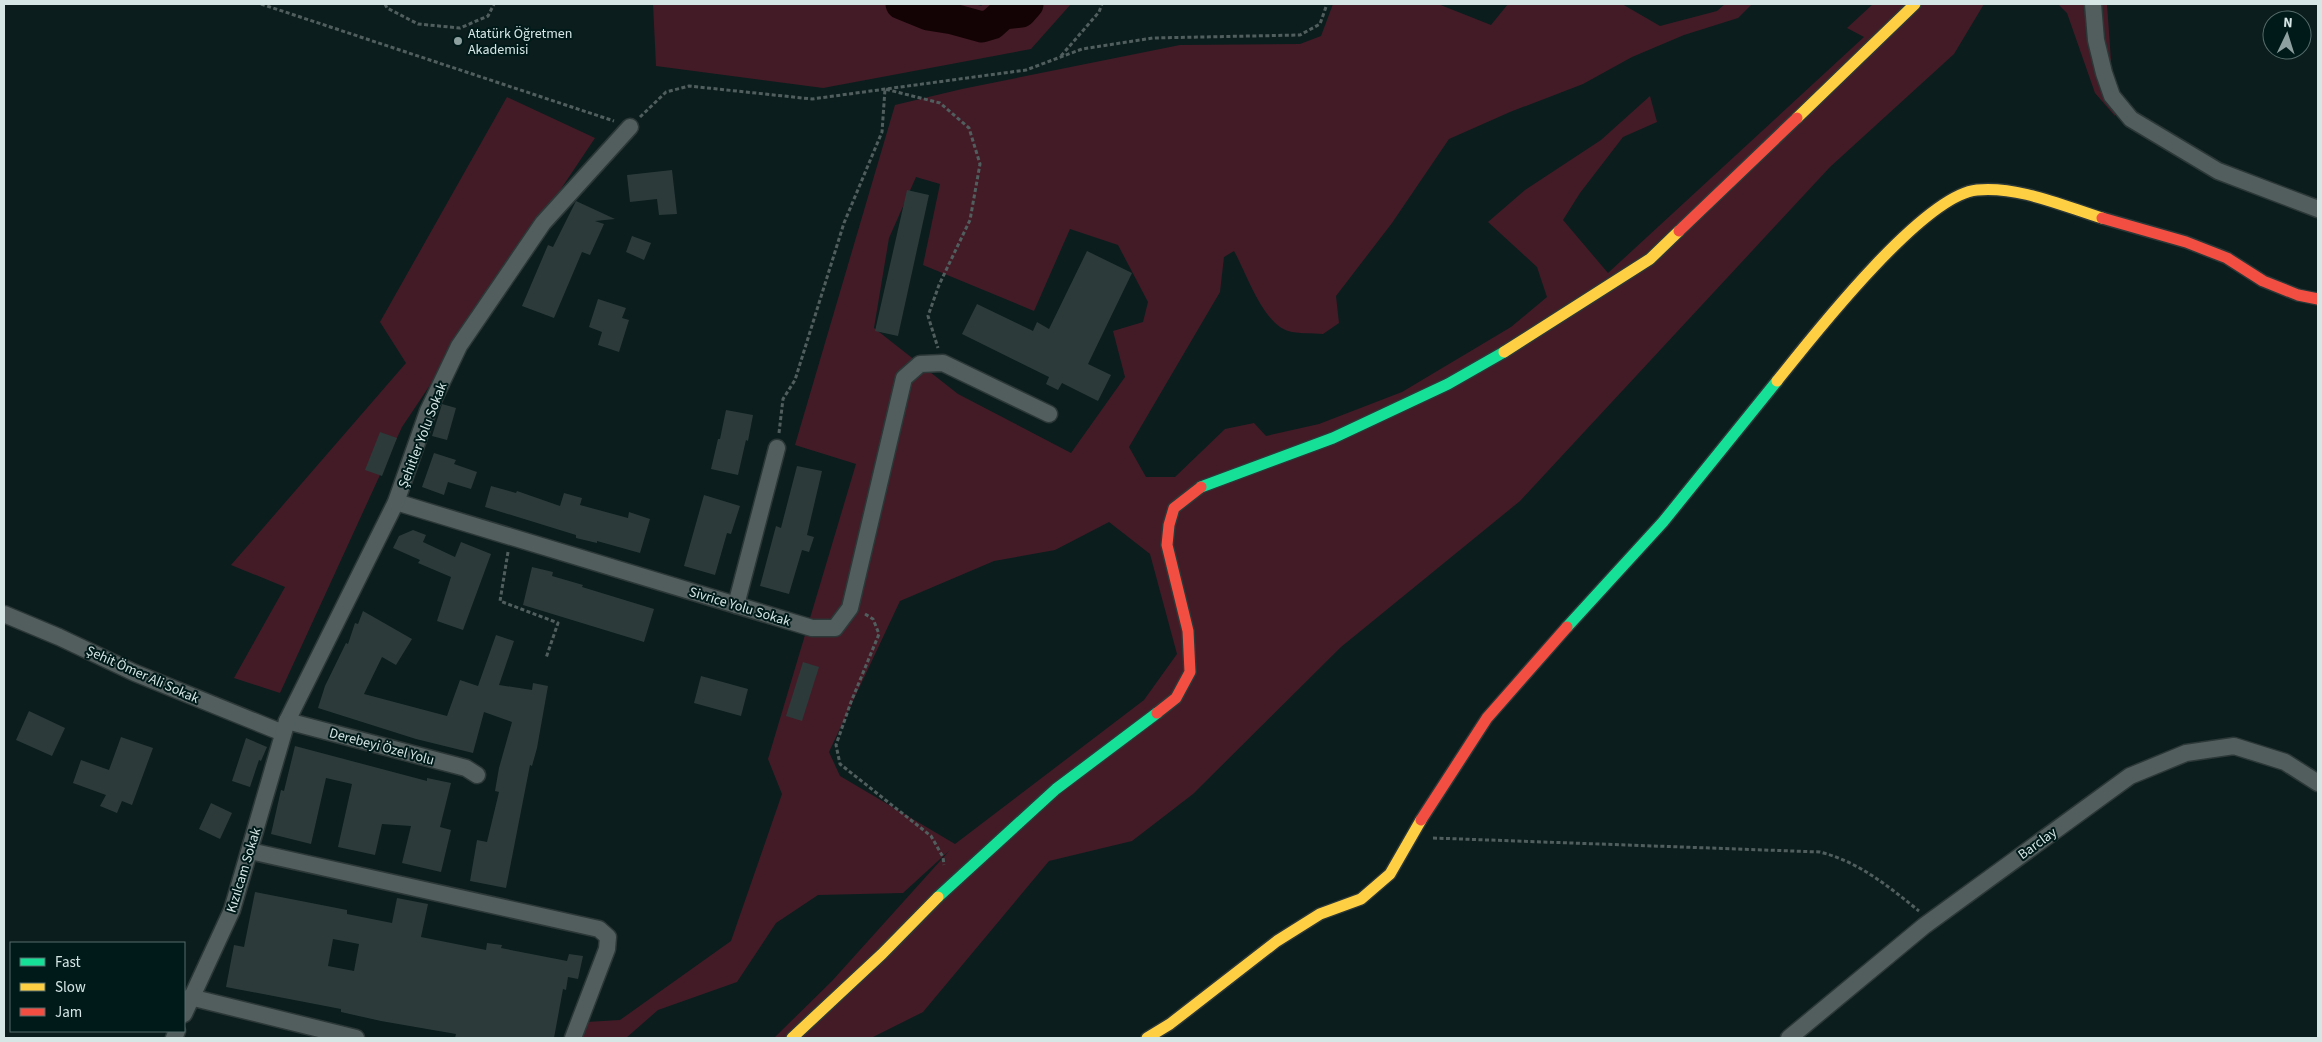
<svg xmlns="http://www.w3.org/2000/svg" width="2322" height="1042" font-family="'Source Sans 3',sans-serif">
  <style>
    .green { fill: #431b26; fill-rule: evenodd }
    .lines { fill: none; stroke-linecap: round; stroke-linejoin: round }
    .river { stroke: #130305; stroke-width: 31 }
    .building { fill: #2c3a3a; fill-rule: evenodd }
    .street-casing { stroke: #2c3737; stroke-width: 19 }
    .fast-casing { stroke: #2c3737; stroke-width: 14 }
    .slow-casing { stroke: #2c3737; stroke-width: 14 }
    .jam-casing { stroke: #2c3737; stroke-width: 14 }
    .path { stroke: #515e5e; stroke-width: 3; stroke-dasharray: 4 2.5; stroke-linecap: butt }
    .street { stroke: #525e5e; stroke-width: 16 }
    .fast { stroke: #16e098; stroke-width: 11 }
    .slow { stroke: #ffcf43; stroke-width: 11 }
    .jam { stroke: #f24e42; stroke-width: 11 }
    .poi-dot { fill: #8ea09f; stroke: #001a1a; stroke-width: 2 }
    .labels { text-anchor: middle; stroke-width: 4; stroke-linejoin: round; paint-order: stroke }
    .poi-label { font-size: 14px; fill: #d5e6e5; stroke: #001a1a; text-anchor: start }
    .street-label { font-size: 14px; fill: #d5e6e5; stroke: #001a1a }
  </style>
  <rect width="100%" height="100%" fill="#0b1d1d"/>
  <g class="green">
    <polygon points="653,4 975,4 981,6 984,4 1071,4 1031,49 823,88 656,66"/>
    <path d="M1333,4H1438L1491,25L1508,4H1622L1660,26L1717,11L1725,4H1752L1738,18L1684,35L1632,57L1583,84L1510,112L1449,139L1392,223L1336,296L1339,323L1323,334C1312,333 1298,334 1288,331C1262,322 1247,274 1234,251L1224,257L1220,292L1129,447L1146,477H1175L1225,429L1254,423L1266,436L1319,424L1402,392L1511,327L1547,297L1537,267L1488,222L1525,190L1601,140L1650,96L1657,122L1623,137L1580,193L1563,220L1608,273L1864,37L1847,28L1873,4H1984L1954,54L1830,167L1520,501L1341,647L1193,794L1132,841L1049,861L923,1012L871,1038H774L832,981L950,850L903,893L818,895L776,923L737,982L658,1010L626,1038H579L586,1022L620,1020L731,941L782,794L768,759L856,464L795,445L895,105L962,89L1180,45L1300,44L1321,36ZM916,177L940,184L923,265L1034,311L1070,229L1118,245L1148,302L1143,322L1113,331L1125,377L1071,453L958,394L874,328L889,238ZM1109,522L1150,554L1177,654L1144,700L955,844L840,776L829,752L900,601L994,561L1055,550Z"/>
    <polygon points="2058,4 2107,4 2115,116 2095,93 2067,13"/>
    <polygon points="507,97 595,138 402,427 280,693 234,678 285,587 231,565 406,363 380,322"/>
  </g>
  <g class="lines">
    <polyline class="river" points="901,4 928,15 953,19 982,27 992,24 1003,14 1021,12 1028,4"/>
  </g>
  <g class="building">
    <polygon points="672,170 677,214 659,215 657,199 630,202 627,175"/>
    <polygon points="907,190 929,195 898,336 875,331"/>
    <polygon points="576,201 615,219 595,221 604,224 590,255 582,252 554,318 522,306 548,245 553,247"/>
    <polygon points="632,236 651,243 644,260 626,252"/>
    <polygon points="1087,251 1132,273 1088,364 1111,375 1098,401 1062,383 1058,390 1046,384 1049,377 962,334 977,304 1033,331 1037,322 1049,329"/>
    <polygon points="598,299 626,308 622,318 629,320 619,352 598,345 602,332 589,327"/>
    <polygon points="442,404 456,408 447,440 432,436"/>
    <polygon points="726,410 753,415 748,441 746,440 738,475 711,469 718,439 720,439"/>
    <polygon points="380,432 397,438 382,476 365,470"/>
    <polygon points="434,453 456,460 454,464 477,472 471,489 448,482 444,495 422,487"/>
    <polygon points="797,466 822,471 807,535 814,537 809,552 802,550 789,594 760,586 776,526 781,528"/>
    <polygon points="491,486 516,493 517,491 560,506 564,493 582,498 580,505 628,518 629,512 650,519 640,553 597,541 597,543 576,538 576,535 485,507"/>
    <polygon points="704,495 740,506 731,534 727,533 715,575 684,566"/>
    <polygon points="413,530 426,535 423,542 455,557 461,542 491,554 463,630 437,621 451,577 418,563 420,560 393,548 399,536"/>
    <polygon points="532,567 553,572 552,576 583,585 582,587 654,609 644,642 523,605"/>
    <polygon points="363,611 412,639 396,665 382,657 364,694 447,716 460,680 478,686 496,635 514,641 499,685 532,690 533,683 548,686 537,748 532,766 530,765 506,888 470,881 477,840 487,842 499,792 495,791 499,768 512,722 484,712 473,753 416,739 318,708 325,686 346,643 348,644 355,623 358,624"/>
    <polygon points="803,662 819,667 802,721 786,716"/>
    <polygon points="701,676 748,689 741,716 694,703"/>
    <polygon points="29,711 65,728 52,756 16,740"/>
    <polygon points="121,737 153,748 132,805 122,801 117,813 100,806 106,795 73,783 81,760 109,770"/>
    <polygon points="246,738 267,747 261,761 259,760 250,787 232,781"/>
    <polygon points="295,746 427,781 427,778 451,783 440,827 451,830 441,872 402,863 411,826 382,824 375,855 338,847 352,784 326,778 311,844 271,834 281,790 284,791"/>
    <polygon points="211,803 232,813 220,839 199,829"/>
    <path d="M255,892L347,910V914L392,923L397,898L428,904L421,937L486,950L487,943L502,945L501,948L567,961L569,954L583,956L578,979L568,977L566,990L563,989L554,1038H455L456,1034L381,1021L341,1012V1009L226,987L234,945L244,947ZM333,939L359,944L354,971L328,966Z"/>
  </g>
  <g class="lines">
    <defs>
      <g id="street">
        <polyline points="2093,4 2096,40 2104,73 2112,96 2131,119 2218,171 2318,209"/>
        <polyline points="396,502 812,628 835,628 850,608 904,378 920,364 943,363 1049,414"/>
        <polyline points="736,605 777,448"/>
        <polyline points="4,614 59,637 135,673 283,733"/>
        <polyline points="287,721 466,768 477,775"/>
        <polyline points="250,851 599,929 608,937 607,949 573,1038"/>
        <polyline points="190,997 356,1038"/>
        <polyline points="184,1014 232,910 287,721 396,502 428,411 459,346 543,223 630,127"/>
        <polyline points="174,1038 177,1031"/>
        <polyline points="1789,1038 1924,926 2130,776 2186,753 2234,746 2285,762 2318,783"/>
      </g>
      <g id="fast">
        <polyline points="1201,487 1333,438 1448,384 1504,352"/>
        <polyline points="1567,627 1663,522 1777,381"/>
        <polyline points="938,897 1056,789 1157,713"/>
      </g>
      <g id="slow">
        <polyline points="1797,118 1915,4"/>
        <polyline points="1504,352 1650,259 1679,231"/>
        <path d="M1777,381C1812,337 1923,195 1977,190C2019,186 2063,206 2102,218"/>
        <polyline points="792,1038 882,954 938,897"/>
        <polyline points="1147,1038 1170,1024 1277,941 1320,914 1361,899 1390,874 1421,820"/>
      </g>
      <g id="jam">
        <polyline points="2102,218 2186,242 2227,258 2263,281 2298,295 2318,299"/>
        <polyline points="1679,231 1797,118"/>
        <polyline points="1157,713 1176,698 1190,672 1188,631 1167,545 1169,525 1174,508 1201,487"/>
        <polyline points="1421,820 1487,718 1567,627"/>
      </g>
    </defs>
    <use href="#street" class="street-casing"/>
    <use href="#fast" class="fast-casing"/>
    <use href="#slow" class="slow-casing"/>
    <use href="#jam" class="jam-casing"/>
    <g class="path">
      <polyline points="261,4 614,121"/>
      <polyline points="385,4 387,8 418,24 460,28 488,16 494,4"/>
      <polyline points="1061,56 1099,12 1102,4"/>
      <polyline points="640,117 666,92 689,86 812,99 1026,70 1082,49 1153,38 1300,35 1320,24 1327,4"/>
      <polyline points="779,433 783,399 795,380 844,223 882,132 885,89 940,103 969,128 980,164 970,220 939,285 928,316 938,348"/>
      <polyline points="508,552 500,601 558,623 546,658"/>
      <polyline points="865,614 873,619 879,634 851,702 836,745 840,764 931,836 943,857 944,865"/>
      <path d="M1433,838L1820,852C1859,862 1888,886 1919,911"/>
    </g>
    <use href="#street" class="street"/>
    <use href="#fast" class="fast"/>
    <use href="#slow" class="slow"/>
    <use href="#jam" class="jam"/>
  </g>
  <circle class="poi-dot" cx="458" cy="41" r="5"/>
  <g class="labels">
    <g class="poi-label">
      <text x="468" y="38">Atatürk Öğretmen<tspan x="468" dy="16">Akademisi</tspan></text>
    </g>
    <g class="street-label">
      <text transform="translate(422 435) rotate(-69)" y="5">Şehitler Yolu Sokak</text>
      <text transform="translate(740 606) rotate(17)" y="5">Sivrice Yolu Sokak</text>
      <text transform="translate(143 674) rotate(24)" y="5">Şehit Ömer Ali Sokak</text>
      <text transform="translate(382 746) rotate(15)" y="5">Derebeyi Özel Yolu</text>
      <text transform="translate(2037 843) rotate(-36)" y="5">Barclay</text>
      <text transform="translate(243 870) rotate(-73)" y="5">Kızılcam Sokak</text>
    </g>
  </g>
  <rect width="2322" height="1042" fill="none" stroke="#d5e6e5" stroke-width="10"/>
  <rect x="10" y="942" width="175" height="90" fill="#001a1a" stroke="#556c6b"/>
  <rect x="20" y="958" width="25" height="8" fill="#16e098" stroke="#556c6b"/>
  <text x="55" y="967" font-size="15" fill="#d5e6e5">Fast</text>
  <rect x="20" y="983" width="25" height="8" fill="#ffcf43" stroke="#556c6b"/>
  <text x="55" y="992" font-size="15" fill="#d5e6e5">Slow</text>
  <rect x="20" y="1008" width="25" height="8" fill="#f24e42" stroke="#556c6b"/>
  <text x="55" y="1017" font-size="15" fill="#d5e6e5">Jam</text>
  <g transform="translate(2287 35) rotate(4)"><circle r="24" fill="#001a1a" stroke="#556c6b"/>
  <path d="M0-4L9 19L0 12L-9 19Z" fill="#8ea09f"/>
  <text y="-8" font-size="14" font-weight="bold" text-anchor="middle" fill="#d5e6e5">N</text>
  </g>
</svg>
